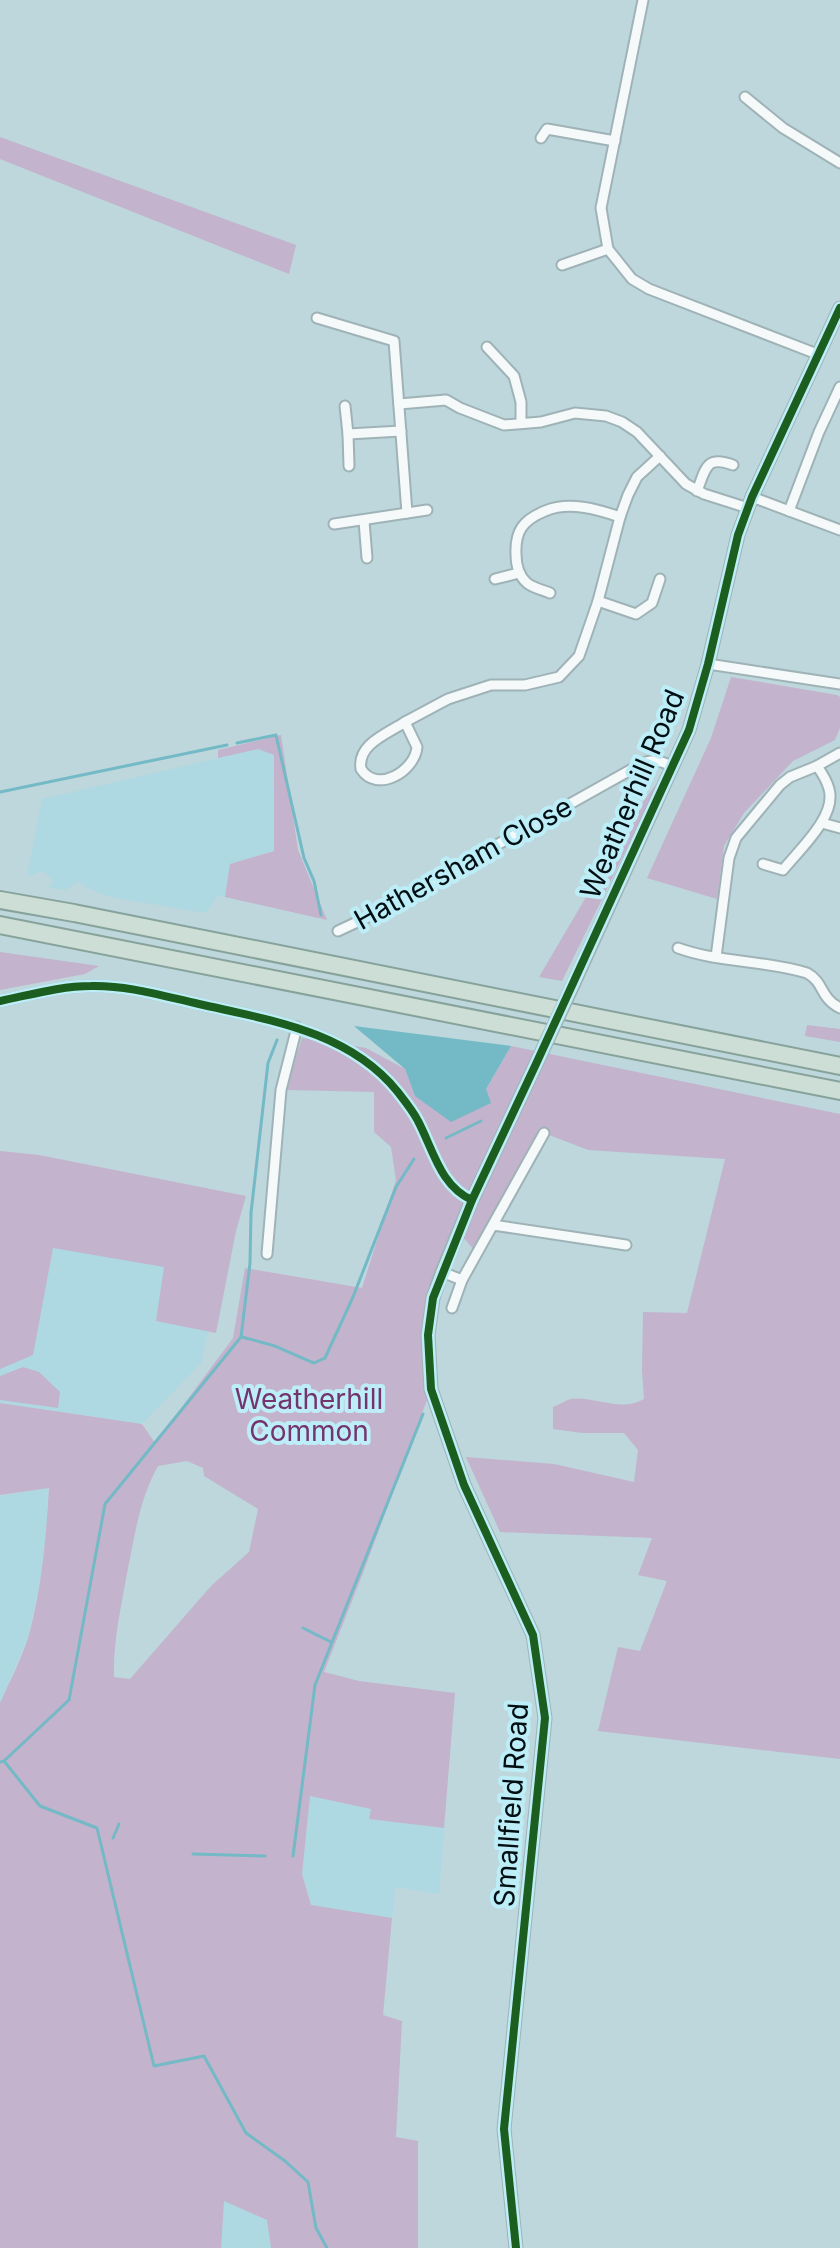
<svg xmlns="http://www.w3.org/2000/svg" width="840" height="2248" font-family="Inter,sans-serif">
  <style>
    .built { fill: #aed9e2 }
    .green { fill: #c3b3cd; fill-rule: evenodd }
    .water { fill: #74b9c6 }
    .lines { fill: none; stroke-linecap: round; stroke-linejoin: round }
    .stream { stroke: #74b9c6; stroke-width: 3 }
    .minor-casing { stroke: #9fb3b7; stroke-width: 13 }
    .tertiary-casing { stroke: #9fb3b7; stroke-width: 15 }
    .motorway-casing { stroke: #87a29b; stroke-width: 20 }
    .minor { stroke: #f5f9fa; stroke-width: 9 }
    .tertiary { stroke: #f5f9fa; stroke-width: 11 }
    .motorway { stroke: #ccded5; stroke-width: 16 }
    .tertiary-bridge-casing { stroke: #9fb3b7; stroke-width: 15; stroke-linecap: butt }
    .tertiary-bridge { stroke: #f5f9fa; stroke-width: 11 }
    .cycleway-casing { stroke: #bdedf7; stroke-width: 13 }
    .cycleway { stroke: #1b5e20; stroke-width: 8 }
    .labels { text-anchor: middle; stroke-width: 8; stroke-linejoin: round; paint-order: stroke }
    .street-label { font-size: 28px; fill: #010f13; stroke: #bdedf7 }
    .park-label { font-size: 28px; fill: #74346d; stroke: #bdedf7 }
  </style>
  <rect width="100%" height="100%" fill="#bdd7dc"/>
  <g class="built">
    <polygon points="258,749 274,754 274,851 230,864 225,897 217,896 206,913 110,897 87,888 79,881 65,890 48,887 54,882 44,871 27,876 42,799"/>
    <polygon points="0,1158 239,1195 201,1363 142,1424 0,1403"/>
    <polygon points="48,1488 46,1533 40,1581 28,1637 0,1703 0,1496"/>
    <polygon points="310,1796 372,1809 370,1819 444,1828 439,1894 395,1887 392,1918 311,1905 302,1874"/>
    <polygon points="224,2201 267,2220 271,2248 221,2248"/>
  </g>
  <g class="green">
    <polygon points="0,137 296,245 289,274 0,159"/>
    <polygon points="731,677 837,695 840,697 840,728 835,740 793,761 744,813 724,846 717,899 647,878 711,738"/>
    <polygon points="281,735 298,850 327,920 225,897 230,864 274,851 274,755 258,749 218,758 218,750"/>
    <polygon points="661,778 562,981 539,977 639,807"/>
    <polygon points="0,952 99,966 85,974 0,990"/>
    <polygon points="807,1025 840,1029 840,1042 805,1036"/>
    <path d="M302,1038L366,1048L405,1069L415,1096L486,1089L511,1046L840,1114V1759L598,1731L618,1647L640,1651L667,1581L638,1575L652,1538L500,1532L466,1457L554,1464L634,1482L638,1450L624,1433H582L553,1429V1407C559,1405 566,1400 571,1399C592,1395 621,1413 644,1399L642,1370L643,1312L687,1313L725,1159L588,1150L544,1133L477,1253L459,1233L433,1298L431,1389L363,1573L324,1672L359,1681L455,1693L444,1828L369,1819L371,1809L310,1796L302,1874L311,1905L392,1918L383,2015L402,2021L396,2137L418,2141V2248H271L267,2220L224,2201L221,2248H0V1703C10,1681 22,1658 29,1635C42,1587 46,1537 49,1488L0,1495V1403L142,1424L155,1443L147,1454L233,1338L245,1268L362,1288L396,1180L391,1147L374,1132V1092L286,1090ZM187,1461L203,1468L204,1476L258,1509L249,1552L211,1586L130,1679L114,1677C113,1642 121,1607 127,1573C135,1535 139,1500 158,1466Z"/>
    <polygon points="0,1151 39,1155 246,1196 236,1231 216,1333 156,1321 164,1267 53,1248 33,1355 0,1369"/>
    <polygon points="23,1367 39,1372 60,1392 58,1408 0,1400 0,1376"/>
  </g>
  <polygon class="water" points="354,1026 511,1046 486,1089 491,1103 451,1122 415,1096 405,1069"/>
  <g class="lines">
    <g class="stream">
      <polyline points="237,743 276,735 304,858 314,881 321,915"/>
      <polyline points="0,792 227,745"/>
      <polyline points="446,1138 481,1121"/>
      <polyline points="242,1337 275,1346 314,1363 325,1358 353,1297 396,1187 414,1159"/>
      <polyline points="303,1628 331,1642"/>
      <polyline points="4,1761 40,1806 97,1828 154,2066 204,2056 246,2133 285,2161 308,2182 316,2228 327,2248"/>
      <polyline points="0,1762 4,1761 69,1700 105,1504 241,1337 250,1263 251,1213 268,1063 277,1040"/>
      <polyline points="113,1838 119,1824"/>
      <polyline points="193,1854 265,1856"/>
      <polyline points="293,1856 315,1685 423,1414"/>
    </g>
    <defs>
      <g id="minor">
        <polyline points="643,0 601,208 608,249 632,279 649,289 817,354"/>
        <polyline points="745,97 783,128 840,163"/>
        <polyline points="541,138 547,129 615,141"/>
        <polyline points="562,265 608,249"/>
        <polyline points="317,318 394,341 407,513"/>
        <polyline points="487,347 514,376 521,402 521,423"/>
        <polyline points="399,404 446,400 460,408 504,425 541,422 575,413 606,416 622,422 637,432 686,484 704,494 748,508"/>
        <polyline points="345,406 348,434 401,431"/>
        <polyline points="348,434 349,466"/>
        <path d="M697,491C706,468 706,455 733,465"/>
        <polyline points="752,497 840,530"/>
        <polyline points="789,511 819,432 840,387"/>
        <polyline points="364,521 367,558"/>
        <polyline points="334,524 427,510"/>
        <polyline points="495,579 519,573"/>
        <path d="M550,593C543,590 533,588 527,583C518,575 516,565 516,554C515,531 523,520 545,511C569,501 597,509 620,517"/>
        <polyline points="598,601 636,614 652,603 660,579"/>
        <polyline points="708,664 840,684"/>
        <polyline points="405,722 448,699 491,685 525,685 559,677 579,656 598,601 620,517 628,495 637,477 660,456"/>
        <path d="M405,722L417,747C415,771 377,794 361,769C357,744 387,734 405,722Z"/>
        <polyline points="822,823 840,828"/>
        <path d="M763,864L783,870C799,850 837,816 829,789C827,781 822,773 817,766"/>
        <path d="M338,931L370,916L641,764C653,758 662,761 673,767"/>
        <path d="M678,948C719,963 765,960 807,973C825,983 819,997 840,1008"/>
        <polyline points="716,957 729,858 736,838 780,785 790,777 817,766 840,753"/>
        <path d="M0,1001C30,995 60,986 91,986C127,985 163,996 199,1004C269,1020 348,1031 397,1091C404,1100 413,1111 418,1121C433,1149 440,1186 472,1200"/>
        <polyline points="493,1225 626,1245"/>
        <polyline points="267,1254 281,1090 297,1027"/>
        <polyline points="442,1272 462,1280"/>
        <polyline points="452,1308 462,1280 544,1133"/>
      </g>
      <g id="tertiary">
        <polyline points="574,983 689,730 708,664 738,535 752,497 840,308"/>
        <polyline points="516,2248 504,2129 545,1718 533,1635 464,1485 431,1389 428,1335 433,1298 442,1272 472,1200 536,1064"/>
      </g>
      <g id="motorway">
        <polyline points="0,900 74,913 840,1066"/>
        <polyline points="0,925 840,1091"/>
      </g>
    </defs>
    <use href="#minor" class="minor-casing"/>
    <use href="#tertiary" class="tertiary-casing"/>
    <use href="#motorway" class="motorway-casing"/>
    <use href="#minor" class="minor"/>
    <use href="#tertiary" class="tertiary"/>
    <use href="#motorway" class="motorway"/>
    <defs>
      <polyline id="tertiary-bridge" points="536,1064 574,983"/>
    </defs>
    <use href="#tertiary-bridge" class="tertiary-bridge-casing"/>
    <use href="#tertiary-bridge" class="tertiary-bridge"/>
    <defs>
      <g id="cycleway">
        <path d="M0,1001C30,995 60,986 91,986C127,985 163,996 199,1004C269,1020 348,1031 397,1091C404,1100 413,1111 418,1121C433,1149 440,1186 472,1200"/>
        <polyline points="516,2248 504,2129 545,1718 533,1635 464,1485 431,1389 428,1335 433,1298 472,1200 536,1064 689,730 708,664 738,535 752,497 840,308"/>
      </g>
    </defs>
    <use href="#cycleway" class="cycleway-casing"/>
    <use href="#cycleway" class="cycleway"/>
  </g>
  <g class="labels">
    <g class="street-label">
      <text transform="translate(632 794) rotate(-67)" y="10">Weatherhill Road</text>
      <text transform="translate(463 863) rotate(-29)" y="10">Hathersham Close</text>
      <text transform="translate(511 1805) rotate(-86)" y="10">Smallfield Road</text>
    </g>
    <g class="park-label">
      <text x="309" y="1409">Weatherhill<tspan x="309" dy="32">Common</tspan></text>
    </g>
  </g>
</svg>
